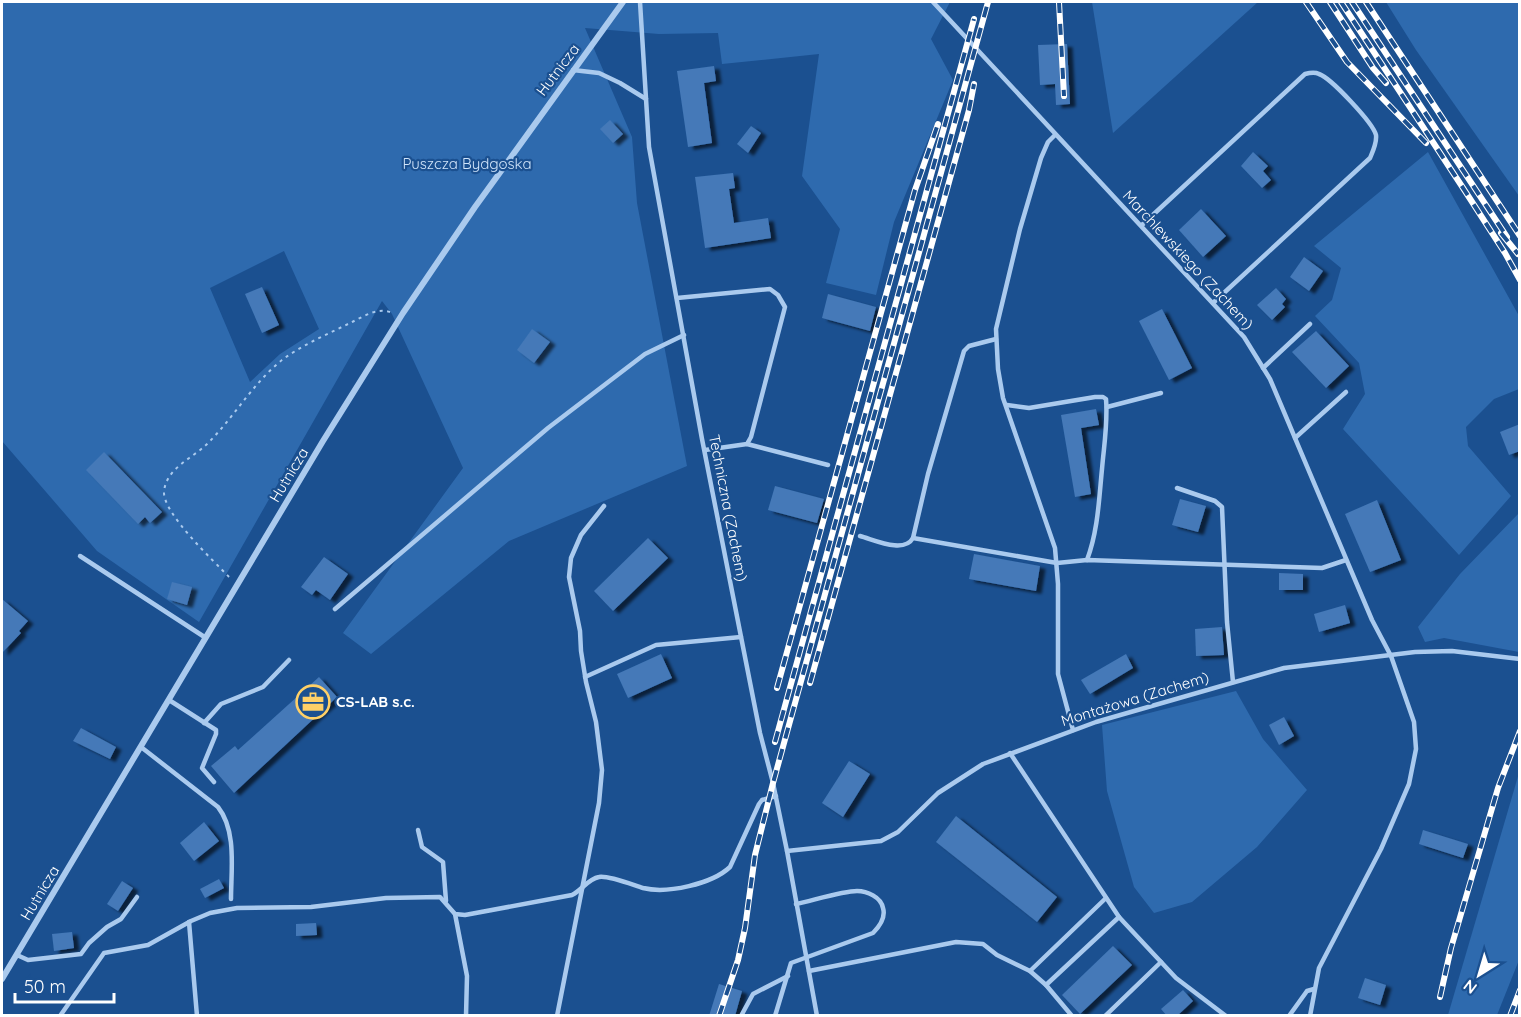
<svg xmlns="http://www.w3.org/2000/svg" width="1521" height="1017" font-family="Quicksand,sans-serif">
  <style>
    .green { fill: #2e6aae; fill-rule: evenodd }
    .building { fill: #4479b8; filter: url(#shadow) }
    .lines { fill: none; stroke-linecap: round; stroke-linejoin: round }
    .path { stroke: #aacaee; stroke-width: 2; stroke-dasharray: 3 4.5; stroke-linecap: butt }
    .lane { stroke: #aacaee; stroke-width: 4.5 }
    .street { stroke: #aacaee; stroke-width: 6 }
    .rail-casing { stroke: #fff; stroke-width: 6 }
    .rail { stroke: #1b5090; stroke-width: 4; stroke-dasharray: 11; stroke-linecap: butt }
    .labels { text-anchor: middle; stroke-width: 4.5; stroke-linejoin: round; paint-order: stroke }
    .street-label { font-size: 15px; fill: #fff; stroke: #1b5090 }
    .park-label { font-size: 15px; fill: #d0e4fa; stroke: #1b5090 }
    .poi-label { font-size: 15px; font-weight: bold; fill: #fff; stroke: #1b5090; text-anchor: start }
  </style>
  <defs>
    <filter id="shadow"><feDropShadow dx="5.5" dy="3" stdDeviation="1.5" flood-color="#0009"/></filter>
  </defs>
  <rect width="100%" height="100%" fill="#1b5090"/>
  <g class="green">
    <path d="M2,2H950L931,39L953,80L894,222L876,295L826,283L840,229L802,176L819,54L722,64L718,33L659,34L585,28L632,137L637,203L687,466L509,541L371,654L343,633L463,468L392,314L382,301L199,622L97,551L2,441ZM284,251L319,329L280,354L250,382L210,288Z"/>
    <polygon points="1092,2 1258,2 1113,133"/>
    <polygon points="1386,2 1519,2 1519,196 1416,50"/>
    <polygon points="1428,152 1519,316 1519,389 1494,399 1466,427 1468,446 1511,496 1459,555 1343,429 1365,394 1359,363 1315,316 1332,300 1341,268 1314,246"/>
    <polygon points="1519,513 1519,652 1444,638 1425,642 1418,627 1460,574"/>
    <polygon points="1236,691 1263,739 1307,790 1257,847 1192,902 1154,913 1134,887 1107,791 1102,725"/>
    <polygon points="1519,773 1519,960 1497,1015 1448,1015"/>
  </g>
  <g class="building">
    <polygon points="1067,44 1070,104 1056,105 1055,84 1040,85 1038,45"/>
    <polygon points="714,66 716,81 704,83 712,143 688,147 677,71"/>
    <polygon points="610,120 623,134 613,143 600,129"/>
    <polygon points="751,126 761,133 748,153 737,144"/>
    <polygon points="1253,152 1268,166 1263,171 1271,180 1262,188 1241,166"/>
    <polygon points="733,173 735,188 729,189 734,223 768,218 771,238 705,248 695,177"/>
    <polygon points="1201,209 1226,236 1203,257 1179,230"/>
    <polygon points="1304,257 1323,271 1309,291 1290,277"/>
    <polygon points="262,287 279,325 262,333 245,294"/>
    <polygon points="1276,288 1286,299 1282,304 1285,307 1272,320 1257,305"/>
    <polygon points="828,294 876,307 870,331 822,318"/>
    <polygon points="1162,309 1192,368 1169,380 1139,321"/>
    <polygon points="532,329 550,342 534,363 517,350"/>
    <polygon points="1316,331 1349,366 1326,388 1292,352"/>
    <polygon points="1096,409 1099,425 1081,428 1091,494 1075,497 1061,415"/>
    <polygon points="1520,424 1520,451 1509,455 1500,432"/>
    <polygon points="104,452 162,512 150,523 145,517 138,524 86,470"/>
    <polygon points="775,486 824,499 817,523 768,510"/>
    <polygon points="1180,499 1206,506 1198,532 1172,525"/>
    <polygon points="1377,500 1401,560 1370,572 1345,514"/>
    <polygon points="648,538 668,558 613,611 594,591"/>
    <polygon points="974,554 1040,566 1036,591 969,579"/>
    <polygon points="324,557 348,574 330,600 316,590 312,595 301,587"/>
    <polygon points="1279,573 1303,574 1303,590 1279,590"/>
    <polygon points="172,582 192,587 187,605 167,599"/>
    <polygon points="2,599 28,621 19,631 21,633 2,653"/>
    <polygon points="1345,605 1350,623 1319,632 1314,614"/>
    <polygon points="1222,627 1224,655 1196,656 1195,629"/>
    <polygon points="661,654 672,678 628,698 617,674"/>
    <polygon points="1126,654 1133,668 1090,694 1081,680"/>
    <polygon points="319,677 337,697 234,793 211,766 235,746 238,750"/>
    <polygon points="1284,717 1294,736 1279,745 1269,725"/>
    <polygon points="81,728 116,747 110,759 73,741"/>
    <polygon points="849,761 870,774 843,817 822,803"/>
    <polygon points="956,816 1057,897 1037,922 936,842"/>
    <polygon points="204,822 219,841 194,861 180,843"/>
    <polygon points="1423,830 1468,844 1463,858 1419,844"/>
    <polygon points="219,879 224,888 205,898 200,889"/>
    <polygon points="122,881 133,888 118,911 107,904"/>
    <polygon points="316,923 317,935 296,936 296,924"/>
    <polygon points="72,932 74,948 54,951 52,934"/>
    <polygon points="1113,946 1132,965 1080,1014 1062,995"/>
    <polygon points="1365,978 1386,985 1380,1005 1358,998"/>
    <polygon points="719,984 742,991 735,1016 709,1016"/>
    <polygon points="1183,990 1193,1001 1177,1016 1167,1016 1161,1009"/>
  </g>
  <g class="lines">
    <path class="path" d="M229,577C214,561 162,513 164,491C167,468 191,459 206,445C233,419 252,384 282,360C302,345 328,334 350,323C363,317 378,306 392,313"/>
    <g class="lane">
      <polyline points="640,2 649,147 702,439 760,733 773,783 787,851 817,1016"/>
      <polyline points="933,2 1244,337 1270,379 1372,620 1391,656 1414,722 1416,749 1409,784 1381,849 1319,968 1310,1016"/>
      <polyline points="573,70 599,73 620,83 646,99"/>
      <polyline points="1055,135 1048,142 1041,158 1020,229 996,329 998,369 1003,398 1055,548 1058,584 1058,674 1073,730"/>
      <path d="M1142,225L1305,74C1309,73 1315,72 1319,74C1331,78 1373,123 1376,135C1377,143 1373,151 1370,158L1213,303"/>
      <polyline points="677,298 770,289 778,295 785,307 751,437 747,444 705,450"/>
      <polyline points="1263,368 1310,324"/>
      <path d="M1007,405L1029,408L1095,397H1103L1106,399C1108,423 1104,445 1102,469C1099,499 1098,531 1087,560"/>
      <polyline points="1107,407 1161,393"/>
      <polyline points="1295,438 1346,392"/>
      <polyline points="747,444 828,465"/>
      <polyline points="1177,488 1215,501 1222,507 1227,622 1233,682"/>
      <path d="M860,536C875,540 904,554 913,538L1057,563L1087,560L1322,568L1346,560"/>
      <polyline points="913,538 928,474 964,351 969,346 996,339"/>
      <polyline points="80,556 206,638"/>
      <polyline points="335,609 548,428 645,354 684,335"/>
      <polyline points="585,677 656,645 741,637"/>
      <polyline points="169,700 216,730 216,734 202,768 214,782"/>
      <polyline points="204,723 221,704 263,687 289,660"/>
      <path d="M141,747L218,807C237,831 231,870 231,899"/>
      <polyline points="1010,753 1119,917 1046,985"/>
      <polyline points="418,830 422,847 443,862 446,901"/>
      <polyline points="787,851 881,841 898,832 938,793 983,764 1096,722 1284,668 1415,652 1452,651 1520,659"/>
      <polyline points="455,914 467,976 466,1016"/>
      <polyline points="1119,917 1176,978 1226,1016"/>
      <polyline points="189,922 197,1016"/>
      <polyline points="17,955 28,960 81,954 89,943 107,927 121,919 137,897"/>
      <polyline points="809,971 956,942 983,944 997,955 1030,971 1046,985 1072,1016"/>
      <polyline points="1030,971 1106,898"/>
      <path d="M60,1016L104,953L148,945L191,921L210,913L237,908L311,907L386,898L440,897L455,914L465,915L572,895C582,890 588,879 599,877C608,875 633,885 643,888C667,894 712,884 730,867L759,804L762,800L776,796"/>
      <polyline points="557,1016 599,803 602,770 596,722 586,682 581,651 580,631 569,577 571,558 581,535 604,506"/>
      <polyline points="741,1016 753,994 788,976"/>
      <path d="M775,1016L791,963L873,933C880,926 886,918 883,908C881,897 867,891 857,891C843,891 811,901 796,904"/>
      <polyline points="1105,1016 1161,962"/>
      <polyline points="1289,1016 1307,991 1314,989"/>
    </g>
    <polyline class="street" points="2,979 323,441 403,313 475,207 623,2"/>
    <defs>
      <g id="rail">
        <polyline points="1059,2 1064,96"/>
        <polyline points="1306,2 1347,62 1426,143"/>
        <polyline points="1330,2 1373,68 1386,83"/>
        <polyline points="1341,2 1465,191 1505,253 1520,280"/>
        <polyline points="1352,2 1507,237"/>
        <polyline points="1366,2 1520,236"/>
        <polyline points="1501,233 1518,254"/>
        <polyline points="810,683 969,110 974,84"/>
        <polyline points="777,688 915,190 938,124"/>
        <polyline points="775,742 974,19"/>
        <polyline points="1440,997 1451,948 1498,788 1520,731"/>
        <polyline points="719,1016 738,960 745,928 755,855 773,783 988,2"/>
        <polyline points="1510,1016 1520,990"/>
      </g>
    </defs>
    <use href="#rail" class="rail-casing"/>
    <use href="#rail" class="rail"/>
  </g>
  <defs>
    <symbol id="office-ring" viewBox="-11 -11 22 22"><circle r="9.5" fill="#1b5090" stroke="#ffd067" stroke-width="1.5"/><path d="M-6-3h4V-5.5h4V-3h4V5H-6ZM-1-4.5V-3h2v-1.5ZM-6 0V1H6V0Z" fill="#ffd067"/></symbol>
  </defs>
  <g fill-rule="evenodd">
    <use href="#office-ring" x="294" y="683" width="38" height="38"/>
  </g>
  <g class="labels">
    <g class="street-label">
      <text transform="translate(558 70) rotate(-53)" y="5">Hutnicza</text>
      <text transform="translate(1188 260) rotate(47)" y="5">Marchlewskiego (Zachem)</text>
      <text transform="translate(289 475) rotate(-59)" y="5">Hutnicza</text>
      <text transform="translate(728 508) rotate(79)" y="5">Techniczna (Zachem)</text>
      <text transform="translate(1135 699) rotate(-17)" y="5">Montażowa (Zachem)</text>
      <text transform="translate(40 893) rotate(-59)" y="5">Hutnicza</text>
    </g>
    <g class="park-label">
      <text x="467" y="169">Puszcza Bydgoska</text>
    </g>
    <g class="poi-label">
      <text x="336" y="707">CS-LAB s.c.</text>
    </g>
  </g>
  <rect width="1521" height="1017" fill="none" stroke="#ffffff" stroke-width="6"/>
  <g transform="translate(1479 975) rotate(217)" stroke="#1b5090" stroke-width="4.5" paint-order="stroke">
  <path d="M0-4.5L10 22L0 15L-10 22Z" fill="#ffffff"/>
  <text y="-9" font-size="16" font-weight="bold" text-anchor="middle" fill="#ffffff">N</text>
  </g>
  <path d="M15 993v9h99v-9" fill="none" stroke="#ffffff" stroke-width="3"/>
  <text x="24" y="993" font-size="18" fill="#ffffff" stroke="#1b5090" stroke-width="4.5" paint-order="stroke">50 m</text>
</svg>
